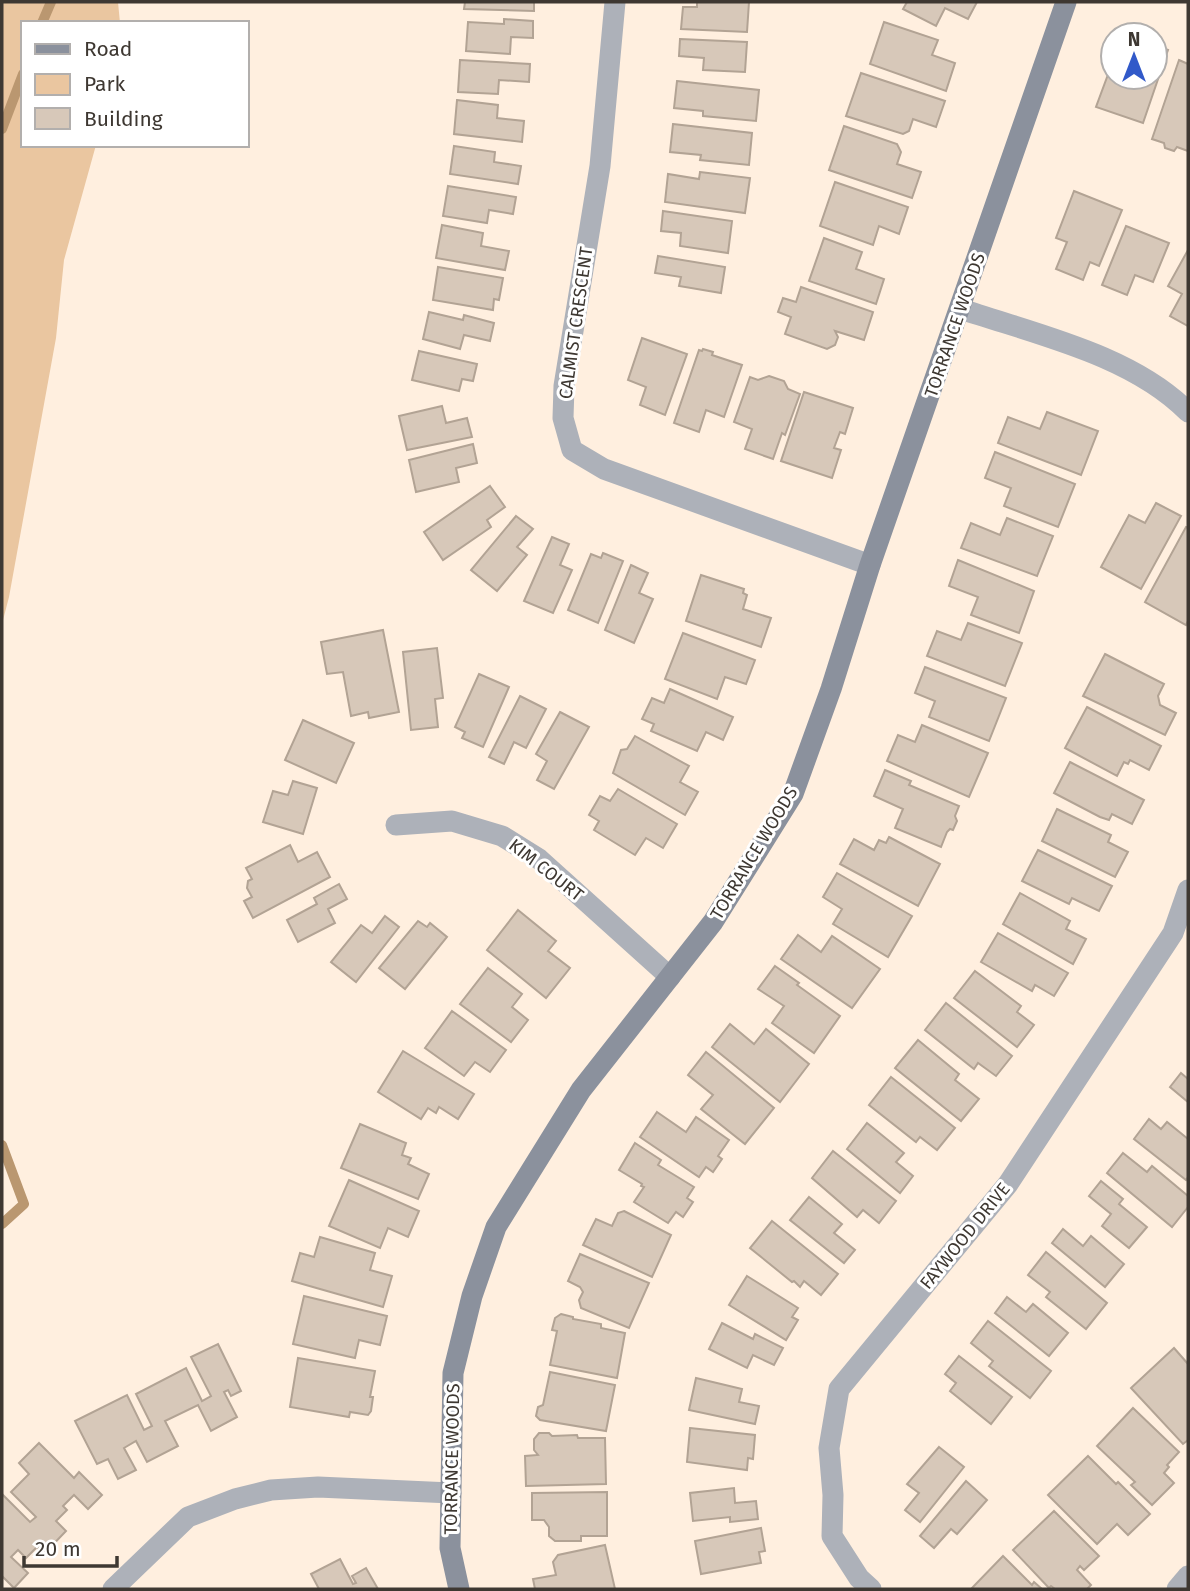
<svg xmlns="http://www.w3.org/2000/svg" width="1190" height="1591" font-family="'Fira Sans',sans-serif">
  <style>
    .green { fill: #eac6a0 }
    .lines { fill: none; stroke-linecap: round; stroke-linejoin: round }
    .stream { stroke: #ba9770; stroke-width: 10 }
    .building { fill: #d7c8b9; stroke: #b2a394; stroke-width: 2 }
    .street { stroke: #adb1b9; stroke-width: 21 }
    .secondary { stroke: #8b919d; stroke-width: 21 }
    .labels { text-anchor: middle; stroke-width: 6; stroke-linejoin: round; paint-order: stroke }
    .street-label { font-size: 18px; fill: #3e3832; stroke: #fff }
  </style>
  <rect width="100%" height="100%" fill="#ffefdf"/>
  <polygon class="green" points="2,2 118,2 120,23 23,23 23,145 96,145 64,260 56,338 9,597 2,624"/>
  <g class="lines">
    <g class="stream">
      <polyline points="42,23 51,2"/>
      <polyline points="2,129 23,74"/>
      <polyline points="2,1145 24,1204 2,1224"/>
    </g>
  </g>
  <g class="building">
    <polygon points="465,2 534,2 534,11 464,9"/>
    <polygon points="697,2 749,2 747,32 681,29 683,7 697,7"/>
    <polygon points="907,2 977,2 968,19 945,8 936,26 903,9"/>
    <polygon points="504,19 533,21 533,38 511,37 510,54 466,51 468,22 504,24"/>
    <polygon points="884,22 938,40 932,55 955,63 946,91 870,64"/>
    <polygon points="680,39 747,42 745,72 703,70 704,58 679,56"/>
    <polygon points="1155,46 1168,50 1143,123 1096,107 1113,61 1113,77 1155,77"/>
    <polygon points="460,60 530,64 529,82 499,80 498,94 458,92"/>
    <polygon points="1179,60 1188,64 1188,151 1177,147 1174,151 1165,148 1164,143 1152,139"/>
    <polygon points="861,73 945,101 936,127 913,119 909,131 903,134 846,116"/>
    <polygon points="677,81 759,90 756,121 703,116 703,111 674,108"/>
    <polygon points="457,100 498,105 497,118 524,121 522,142 454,134"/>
    <polygon points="673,124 752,133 749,165 700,160 701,155 670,152"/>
    <polygon points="844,126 897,144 901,152 897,164 921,172 912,198 829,170"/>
    <polygon points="454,146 495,152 494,162 521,166 518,184 450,174"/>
    <polygon points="700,172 750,178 745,213 665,202 668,174 699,179"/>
    <polygon points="835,182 908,207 899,234 879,226 873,245 820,226"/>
    <polygon points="448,186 516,197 513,214 489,210 487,223 443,216"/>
    <polygon points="1074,191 1122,210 1099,266 1090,262 1083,280 1056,269 1067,242 1056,238"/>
    <polygon points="663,211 732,221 728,253 680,246 681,233 661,231"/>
    <polygon points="442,225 483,233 481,246 509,251 505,270 436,258"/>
    <polygon points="1126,226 1169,243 1153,282 1135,275 1127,295 1102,285"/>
    <polygon points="824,238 862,252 856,269 884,279 876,304 809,281"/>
    <polygon points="1188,250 1188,326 1170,316 1182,294 1168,286"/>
    <polygon points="658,256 725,267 721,293 679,286 681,277 655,273"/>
    <polygon points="438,267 503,278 499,300 494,299 493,310 433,300"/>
    <polygon points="801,287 873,312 864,340 835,331 838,337 835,345 827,349 785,334 791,317 778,312 783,298 796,302"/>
    <polygon points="429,312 463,320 464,315 494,323 490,341 464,335 460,349 423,339"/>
    <polygon points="642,338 687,354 665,415 640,405 646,387 628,380"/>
    <polygon points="703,349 713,352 712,355 742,365 724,417 706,410 699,432 674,423 699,350 702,351"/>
    <polygon points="419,351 477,364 473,381 462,379 459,391 412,380"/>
    <polygon points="769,376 784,381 788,389 800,394 785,435 782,433 773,459 745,449 752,429 734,422 750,377 758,380"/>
    <polygon points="804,392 853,408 845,434 840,432 834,448 841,450 832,478 781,461"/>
    <polygon points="442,406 446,423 467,418 472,437 407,450 399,416"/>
    <polygon points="1047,412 1098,431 1081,475 998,443 1008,417 1040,429"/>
    <polygon points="473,444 477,463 456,468 459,482 416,492 409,460"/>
    <polygon points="995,452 1075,484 1058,527 1004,506 1011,488 985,478"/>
    <polygon points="490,486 505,507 487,520 491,527 443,560 424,532"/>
    <polygon points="1156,503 1181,516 1141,589 1101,567 1129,515 1145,523"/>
    <polygon points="516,516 533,529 517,547 527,555 497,591 471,570"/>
    <polygon points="1007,518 1053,536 1037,576 961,548 971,523 1000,535"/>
    <polygon points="1186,527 1188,528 1188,621 1186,625 1145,602"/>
    <polygon points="552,537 569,544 560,565 572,570 553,613 524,601"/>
    <polygon points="603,553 623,561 598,623 568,610 591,554 601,558"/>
    <polygon points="958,560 1034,591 1019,633 971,615 978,597 949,586"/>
    <polygon points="631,565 648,573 639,593 653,599 634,643 605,630"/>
    <polygon points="701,575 744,589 743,593 747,595 743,609 771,618 761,647 686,621"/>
    <polygon points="968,623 1022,643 1005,686 927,656 937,631 961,640"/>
    <polygon points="383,630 399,712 369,718 368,712 351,716 343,672 327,674 321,642"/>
    <polygon points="683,633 755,660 746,684 725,677 717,699 665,679"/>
    <polygon points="437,648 443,698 435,699 438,727 411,730 403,652"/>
    <polygon points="1105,654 1164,684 1158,696 1160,705 1176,713 1165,735 1083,696"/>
    <polygon points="925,667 1006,698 989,741 929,717 935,701 915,693"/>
    <polygon points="479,674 509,687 483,747 462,738 465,732 455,727"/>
    <polygon points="670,689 733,717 723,740 706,732 697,751 651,731 654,724 642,719 652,698 664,703"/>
    <polygon points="520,696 546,709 526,748 514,742 504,764 489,757"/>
    <polygon points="1087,707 1161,746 1149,770 1130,760 1128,764 1124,762 1117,776 1065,748"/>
    <polygon points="560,712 589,727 554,789 537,780 547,761 536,754"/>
    <polygon points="303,720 354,743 336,783 285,760"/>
    <polygon points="922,725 988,753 969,797 887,761 898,735 915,742"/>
    <polygon points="635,736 689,766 680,782 698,792 685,815 613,773 621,750 627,749"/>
    <polygon points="1070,762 1144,800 1132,824 1112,814 1109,820 1100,817 1054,793"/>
    <polygon points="885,770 911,781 909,785 959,806 955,816 957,821 953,830 950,829 947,832 941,847 895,828 903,809 874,796"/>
    <polygon points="293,781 317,788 303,834 263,822 273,791 288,795"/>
    <polygon points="618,789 677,824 663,848 646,838 635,855 594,830 599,821 589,815 600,796 610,801"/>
    <polygon points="1057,809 1111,835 1108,842 1128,852 1115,877 1042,841"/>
    <polygon points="889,837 940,864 918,906 840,864 854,839 874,850 879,840 886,843"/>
    <polygon points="290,845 298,862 317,852 330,877 253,918 244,901 252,897 247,888 248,881 252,879 246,868"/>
    <polygon points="1038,850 1112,886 1099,911 1072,898 1069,904 1022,881"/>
    <polygon points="837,873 912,916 888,957 833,924 842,909 823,897"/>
    <polygon points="339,884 347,899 328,909 335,923 298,942 287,920 317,904 314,898"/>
    <polygon points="1020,893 1070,921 1066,929 1086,939 1073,964 1003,924"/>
    <polygon points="518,910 556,941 548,951 570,968 546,998 487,950"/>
    <polygon points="385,916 399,927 356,982 331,962 361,925 372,933"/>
    <polygon points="418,921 427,927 430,923 447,937 405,989 379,968"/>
    <polygon points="998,933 1068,973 1054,996 1035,985 1032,991 981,962"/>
    <polygon points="798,935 821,952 832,936 880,969 852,1008 781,959"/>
    <polygon points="775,966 799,983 797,985 840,1016 814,1053 772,1023 784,1006 758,989"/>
    <polygon points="488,968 522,994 512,1007 528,1020 511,1042 460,1004"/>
    <polygon points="975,971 1021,1006 1017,1012 1034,1025 1017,1047 954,998"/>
    <polygon points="946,1003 1012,1056 996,1076 978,1063 974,1069 925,1030"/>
    <polygon points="452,1011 506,1050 490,1072 475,1062 464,1076 425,1048"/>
    <polygon points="730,1024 754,1044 766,1029 809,1064 780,1102 712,1047"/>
    <polygon points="918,1040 959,1074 955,1080 979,1099 961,1121 895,1068"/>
    <polygon points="403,1051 474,1094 458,1119 439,1107 436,1113 428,1108 421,1119 378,1092"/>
    <polygon points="706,1052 774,1108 745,1144 701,1109 713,1095 688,1075"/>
    <polygon points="1181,1073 1188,1079 1188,1102 1170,1087"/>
    <polygon points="891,1077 955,1128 937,1150 920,1137 916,1142 869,1105"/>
    <polygon points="657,1112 686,1132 696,1117 729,1140 718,1156 722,1159 713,1172 706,1167 699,1177 640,1137"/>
    <polygon points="1149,1119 1161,1129 1167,1122 1188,1139 1188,1177 1186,1180 1134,1139"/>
    <polygon points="867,1123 904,1153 896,1162 913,1176 900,1193 847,1149"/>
    <polygon points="360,1124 406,1143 402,1155 411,1158 408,1164 429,1174 418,1199 341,1168"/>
    <polygon points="635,1143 661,1160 658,1165 694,1187 687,1198 693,1202 683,1217 676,1212 668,1223 634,1202 644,1187 641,1186 642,1184 619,1170"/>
    <polygon points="833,1151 896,1201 879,1223 863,1210 857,1217 812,1178"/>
    <polygon points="1123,1153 1147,1172 1152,1166 1188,1196 1188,1207 1172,1227 1107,1173"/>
    <polygon points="349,1180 419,1211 408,1237 388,1228 380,1248 329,1226"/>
    <polygon points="1101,1181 1123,1199 1119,1204 1147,1227 1129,1248 1102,1226 1111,1214 1089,1196"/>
    <polygon points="809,1197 842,1224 834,1233 855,1250 844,1263 790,1220"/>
    <polygon points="624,1211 671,1235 652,1277 583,1245 596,1219 612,1226 618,1213"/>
    <polygon points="772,1221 838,1274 821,1295 804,1281 800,1287 794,1281 792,1282 750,1248"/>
    <polygon points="1063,1229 1083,1246 1091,1236 1124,1264 1105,1287 1052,1243"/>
    <polygon points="320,1237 375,1253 370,1270 392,1276 383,1307 292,1281 300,1253 314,1257"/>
    <polygon points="1046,1252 1107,1303 1086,1329 1046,1297 1050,1292 1028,1275"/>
    <polygon points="580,1254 649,1283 629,1328 581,1308 579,1300 583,1292 580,1287 568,1281"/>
    <polygon points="747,1276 798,1308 792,1317 798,1320 786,1340 729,1305"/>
    <polygon points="304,1296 387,1316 380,1345 359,1340 355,1358 293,1344"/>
    <polygon points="1007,1297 1026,1312 1033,1304 1068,1333 1049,1356 995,1313"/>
    <polygon points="561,1314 573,1317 573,1319 601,1324 601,1328 625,1333 617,1378 550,1365 557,1331 552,1330 555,1318"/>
    <polygon points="988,1321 1051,1371 1030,1398 989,1366 993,1361 971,1343"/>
    <polygon points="722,1323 753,1339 755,1334 783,1348 774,1365 753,1355 747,1368 709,1349"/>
    <polygon points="218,1344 241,1391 231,1396 228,1390 224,1392 237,1417 211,1431 198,1405 165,1421 178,1446 147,1462 136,1441 124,1448 136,1470 118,1479 108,1459 97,1464 75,1421 127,1395 144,1430 152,1426 136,1394 186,1368 202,1401 211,1396 191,1357"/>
    <polygon points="1174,1348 1188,1364 1188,1440 1183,1444 1131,1388"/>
    <polygon points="959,1356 1012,1397 991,1424 950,1391 956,1383 945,1374"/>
    <polygon points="298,1358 375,1371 370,1397 373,1397 371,1411 368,1415 350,1412 349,1417 290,1407"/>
    <polygon points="550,1372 615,1385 606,1431 540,1420 536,1416 538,1407 543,1405"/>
    <polygon points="696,1378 742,1389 739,1402 759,1406 755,1424 689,1410"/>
    <polygon points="1133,1408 1179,1452 1167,1465 1169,1467 1164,1473 1174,1483 1152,1505 1131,1485 1135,1482 1097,1446"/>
    <polygon points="690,1428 755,1435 753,1459 748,1458 747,1470 687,1462"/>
    <polygon points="539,1433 549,1433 552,1436 577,1435 578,1438 605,1438 606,1484 526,1486 525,1456 538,1455 534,1450 534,1439"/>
    <polygon points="39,1443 74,1478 79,1472 102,1495 88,1509 74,1495 63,1506 67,1510 56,1521 66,1531 44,1554 37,1547 26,1558 18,1550 11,1557 28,1573 14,1588 2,1576 2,1494 30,1522 36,1517 11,1492 29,1474 19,1463"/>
    <polygon points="939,1447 964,1467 920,1522 905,1510 919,1493 907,1484"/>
    <polygon points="1088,1456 1116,1484 1118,1482 1150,1514 1128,1535 1117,1524 1097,1544 1048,1495"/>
    <polygon points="966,1481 987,1500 957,1534 951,1529 934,1548 920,1536"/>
    <polygon points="734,1488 735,1503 756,1501 758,1519 730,1522 730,1517 693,1521 690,1493"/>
    <polygon points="607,1492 607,1536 581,1536 581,1541 555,1541 549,1536 549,1527 544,1520 532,1520 532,1493"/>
    <polygon points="1054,1511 1099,1556 1084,1570 1080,1566 1077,1570 1091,1585 1087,1589 1055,1589 1051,1586 1049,1588 1013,1550"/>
    <polygon points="761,1528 765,1551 759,1552 761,1563 701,1574 695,1541"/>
    <polygon points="605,1545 615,1589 535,1589 533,1579 556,1575 553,1562 558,1555"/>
    <polygon points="1003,1556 1032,1585 1034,1582 1042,1589 971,1589"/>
    <polygon points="340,1559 353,1584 356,1583 352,1576 366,1568 378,1589 319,1589 311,1574"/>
  </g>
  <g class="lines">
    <g class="street">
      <polyline points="615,2 600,166 564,386 563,418 572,450 604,469 870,565"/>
      <path d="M961,309C1035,334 1132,355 1188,412"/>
      <polyline points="396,825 452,821 502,836 539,859 670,977"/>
      <polyline points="113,1589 188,1517 235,1499 271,1490 318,1487 451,1493"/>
      <polyline points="871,1589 859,1578 832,1536 833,1495 829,1448 839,1389 1008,1184 1173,933 1188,890"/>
      <polyline points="1177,1589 1188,1576"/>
    </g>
    <polyline class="secondary" points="459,1589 450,1548 453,1373 472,1296 496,1227 581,1090 713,922 793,794 831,689 870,565 1066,2"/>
  </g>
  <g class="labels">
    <g class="street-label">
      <text transform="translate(576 323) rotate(-82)" y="6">CALMIST CRESCENT</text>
      <text transform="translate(955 325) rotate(-71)" y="6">TORRANCE WOODS</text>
      <text transform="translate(754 853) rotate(-59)" y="6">TORRANCE WOODS</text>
      <text transform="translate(546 870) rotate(38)" y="6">KIM COURT</text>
      <text transform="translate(965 1236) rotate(-51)" y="6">FAYWOOD DRIVE</text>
      <text transform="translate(452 1459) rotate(-89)" y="6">TORRANCE WOODS</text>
    </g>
  </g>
  <rect width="1190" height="1591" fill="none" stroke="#3e3832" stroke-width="7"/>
  <rect x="21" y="21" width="228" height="126" fill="#ffffff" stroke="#b2afad" stroke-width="2"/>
  <rect x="35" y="44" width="35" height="10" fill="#8b919d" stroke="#b2afad" stroke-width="2"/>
  <text x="84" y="56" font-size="21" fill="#3e3832">Road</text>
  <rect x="35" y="74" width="35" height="21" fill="#eac6a0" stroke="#b2afad" stroke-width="2"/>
  <text x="84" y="91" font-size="21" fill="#3e3832">Park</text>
  <rect x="35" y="108" width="35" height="21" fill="#d7c8b9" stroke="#b2afad" stroke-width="2"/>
  <text x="84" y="126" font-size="21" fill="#3e3832">Building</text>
  <g transform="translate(1134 56)"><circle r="33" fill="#ffffff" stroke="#b2afad" stroke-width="2"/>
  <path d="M0-5L12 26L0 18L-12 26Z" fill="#3159c9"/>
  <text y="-10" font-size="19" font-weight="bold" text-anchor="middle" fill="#3e3832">N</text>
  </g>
  <path d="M24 1556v10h93v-10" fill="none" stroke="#3e3832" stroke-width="3.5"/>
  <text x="35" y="1556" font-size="21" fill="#3e3832" stroke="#ffffff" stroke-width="5" paint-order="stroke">20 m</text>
</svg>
